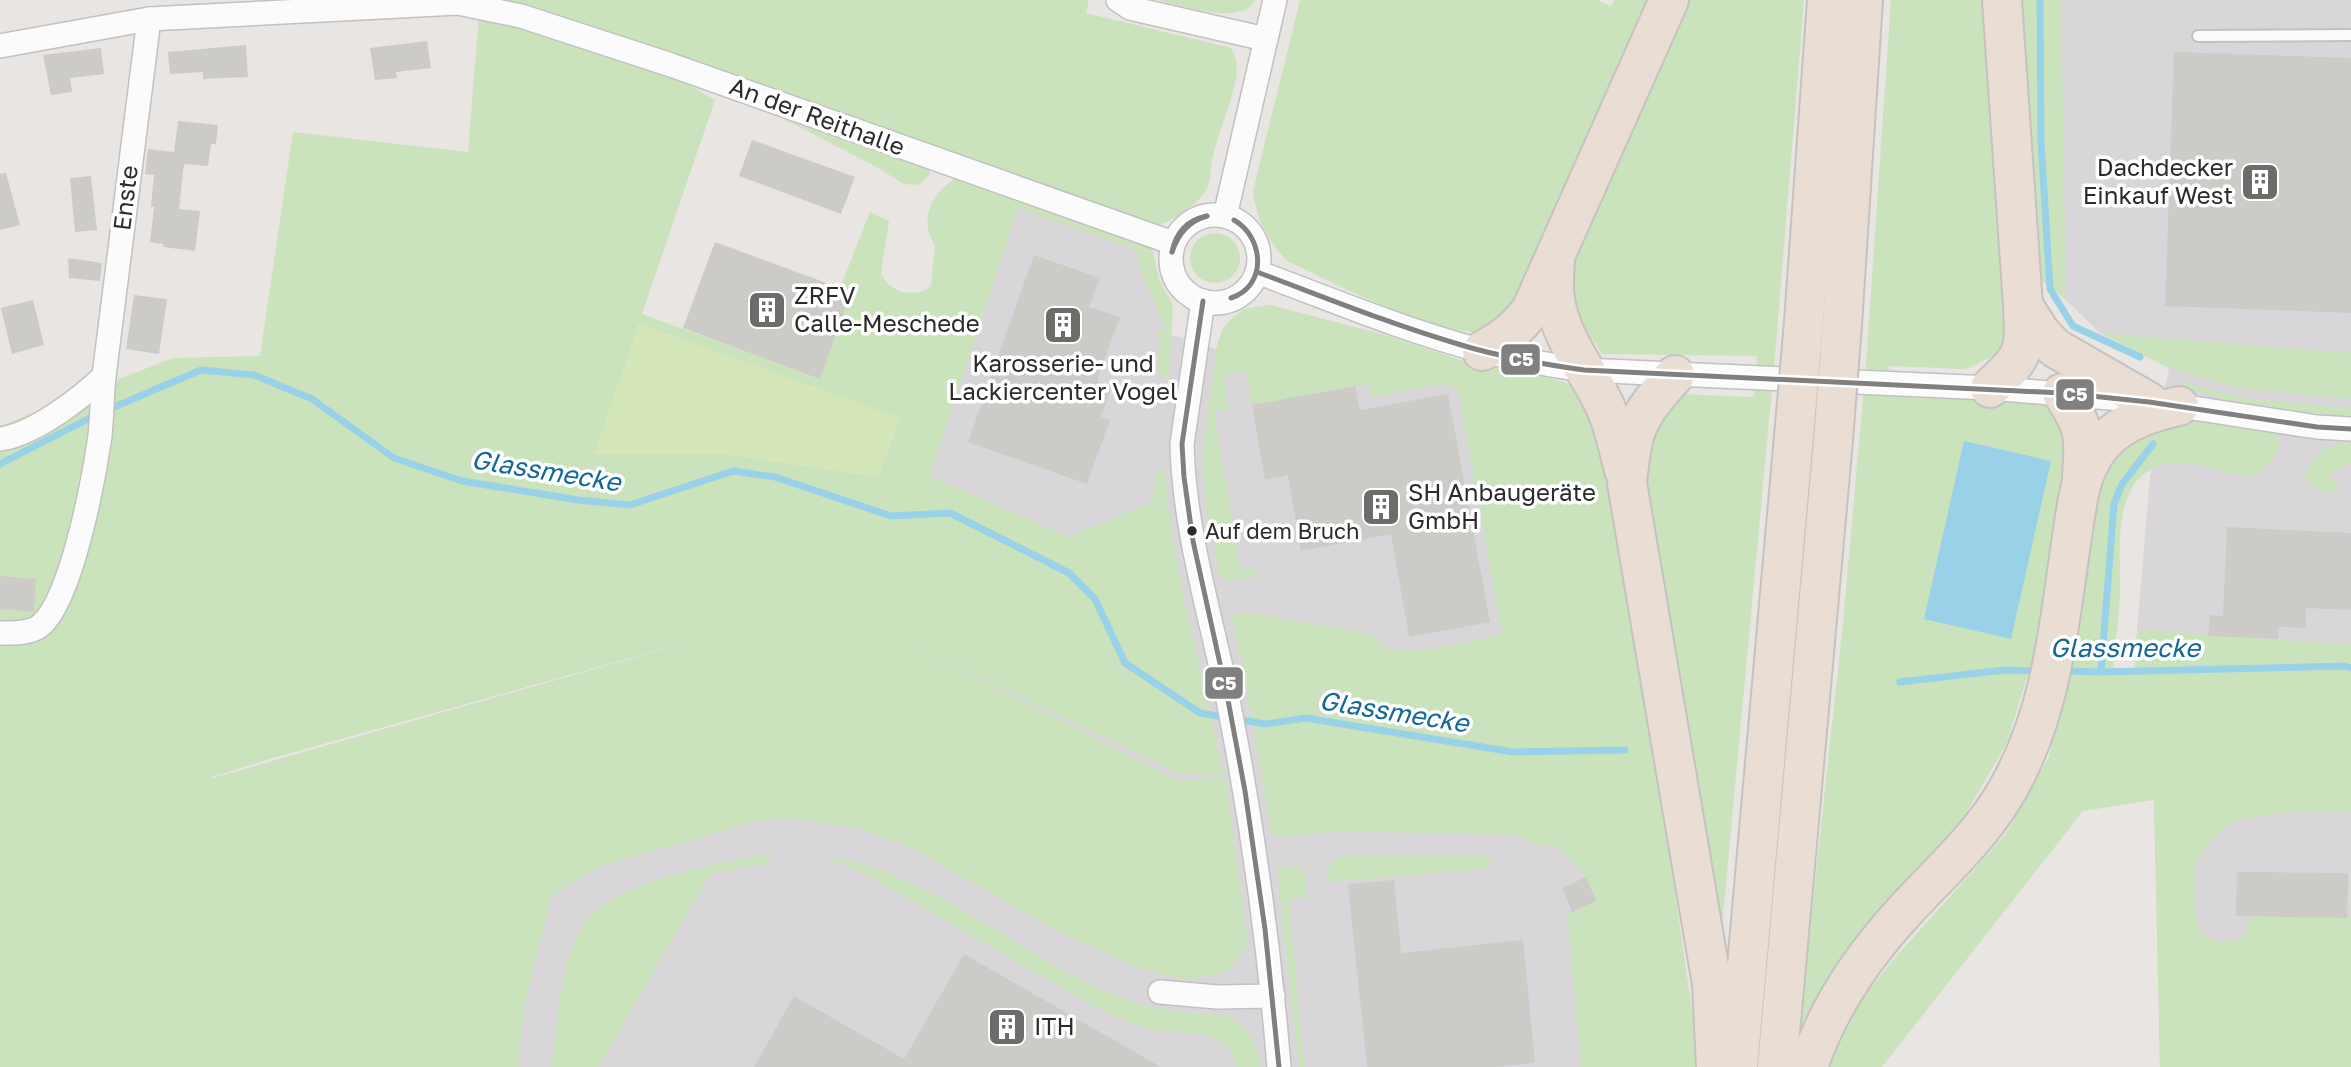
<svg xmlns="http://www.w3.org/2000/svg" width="2351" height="1067" font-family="'Golos Text',sans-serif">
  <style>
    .industrial { fill: #d9d6d9 }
    .green { fill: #cbe3bc; fill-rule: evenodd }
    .pitch { fill: #d5e7b9 }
    .water { fill: #98d1e8 }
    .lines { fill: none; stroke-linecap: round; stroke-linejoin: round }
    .stream { stroke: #98d1e8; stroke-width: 7 }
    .building { fill: #cdcbc8 }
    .service-casing { stroke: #c2c1c2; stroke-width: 14 }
    .minor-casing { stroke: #c2c1c2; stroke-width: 26 }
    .motorway-casing { stroke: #c5c3c2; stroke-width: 42 }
    .service { stroke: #fcfbfb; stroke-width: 10 }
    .minor { stroke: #fcfbfb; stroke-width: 23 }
    .motorway { stroke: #e9ddd4; stroke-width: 38 }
    .motorway-bridge-casing { stroke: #c5c3c2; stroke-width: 42; stroke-linecap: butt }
    .motorway-bridge { stroke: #e9ddd4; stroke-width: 38 }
    .bus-1-casing { stroke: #fff; stroke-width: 10 }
    .bus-1 { stroke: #808080; stroke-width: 5 }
    .bus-dot { fill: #2b2b2b; stroke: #fff; stroke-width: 2.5 }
    .labels { text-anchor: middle; stroke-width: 7; stroke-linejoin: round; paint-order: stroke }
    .bus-label { font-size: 22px; fill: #2b2b2b; stroke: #fff; text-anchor: start }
    .street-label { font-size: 24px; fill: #2b2b2b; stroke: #fff }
    .poi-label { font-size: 24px; fill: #2b2b2b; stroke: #fff; text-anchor: start }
    .water-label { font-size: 26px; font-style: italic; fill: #126899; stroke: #fff }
    .line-badge { stroke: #fff; stroke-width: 2.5 }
    .badge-label { font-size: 19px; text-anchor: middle; font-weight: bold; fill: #fff }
  </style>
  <rect width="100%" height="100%" fill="#e8e5e2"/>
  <g class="industrial">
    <polygon points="2061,0 2351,0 2351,1067 2160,1067 2154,800 2137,629 2153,444 2169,368 2100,333 2066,300"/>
    <polygon points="995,199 1136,250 1141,270 1167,333 1172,335 1216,349 1223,328 1233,317 1245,309 1270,305 1385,335 1469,363 1558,380 1657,769 1700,1067 228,1067 208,935 213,778 797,611"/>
  </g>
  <g class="green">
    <path d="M489,0H1089L1086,13L1231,48C1237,58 1238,67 1236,79C1231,105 1219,130 1213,156C1209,169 1213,179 1205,192C1195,206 1169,225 1152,226Z"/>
    <path d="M1158,0H1255C1243,27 1181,5 1158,0Z"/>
    <path d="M1300,0H1597L1611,6L1614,0H1651L1523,300L1485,333C1421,331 1346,288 1287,261C1268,241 1256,219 1253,191Z"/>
    <polygon points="1681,0 1804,0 1775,356 1719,959 1639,482 1649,423 1681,394 1754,397 1757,356 1602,354 1589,335 1571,316 1570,255"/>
    <polygon points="1891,0 1989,0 2011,348 1966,369 1889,366 1886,395 2042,403 2057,409 2074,433 2035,651 2007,743 1956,830 1798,1039 1843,623 1866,365"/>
    <polygon points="2013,0 2061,0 2066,300 2032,273"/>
    <path d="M479,16L650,63L715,100L642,314L819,378L851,293L840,288L870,212L889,221L881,273C888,293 915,299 931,286L935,245C918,221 932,191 957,178L1150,243C1156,256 1155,269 1161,283C1165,293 1172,298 1173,309L1169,377L1157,376L1159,341L1157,332L1165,329L1141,270L1136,250L1018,208L930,476L1069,537L1152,502L1157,471L1165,472C1174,574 1202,675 1224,775L1180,774L889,635L1178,780L1225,778L1248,943L1228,972L1186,980L1138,968L1065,935L905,845L859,829L800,819L756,821L601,866L552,895L524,1007L518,1067H0V426L173,358L260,356L293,132L468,152ZM639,324L899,418L879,477L725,454H595ZM688,642L687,643L212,779V777L273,758Z"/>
    <polygon points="774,110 928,166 930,174 923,182 917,185 904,184 873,165 772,113"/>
    <circle cx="1215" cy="258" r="25"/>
    <polygon points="1270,305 1385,335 1469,363 1558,380 1580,388 1596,409 1657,769 1700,1067 1581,1067 1567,915 1596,901 1583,871 1556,846 1535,845 1516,835 1332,831 1293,837 1272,835 1243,667 1231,618 1236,613 1246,612 1370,634 1386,648 1422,651 1502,634 1458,389 1445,384 1371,397 1369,384 1252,405 1246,371 1224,375 1229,409 1214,412 1241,571 1258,568 1256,577 1227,581 1219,574 1208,521 1202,459 1216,349 1223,328 1233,317 1245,309"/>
    <polygon points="2100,333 2351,353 2351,399 2238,388 2169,368"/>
    <polygon points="2184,383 2245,398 2351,409 2351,417 2246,405 2182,387"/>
    <path d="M2181,416L2275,432L2280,439C2277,458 2268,468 2252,477C2225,476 2199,460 2172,463C2109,471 2121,548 2120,593C2119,618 2115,643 2113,668H2135L2137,629L2351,645V811C2314,812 2262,810 2228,825C2222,828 2199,856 2197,862C2195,870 2196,881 2196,889C2193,925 2199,949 2241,939L2247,933L2250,916L2351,918V1067H2160L2154,800L2083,811L1882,1067H1825L1839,1027L1893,960L2005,835L2049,757L2066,669L2090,500L2117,445Z"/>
    <path d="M2351,441V463L2329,473L2340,491C2323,493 2313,489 2304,475C2320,451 2322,446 2351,441Z"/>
    <path d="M772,854L766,864L711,873L598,1067H552C558,1020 558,969 582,927C609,881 721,862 772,854Z"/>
    <path d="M1345,855L1479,856L1490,857L1492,863L1483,869L1328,882C1326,868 1331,859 1345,855Z"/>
    <path d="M834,857C946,879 1030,967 1137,1003C1166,1012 1198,1013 1228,1016C1249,1026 1257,1044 1261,1067H1237L1230,1049L1209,1036L1146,1029L1095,1007L861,872L835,862Z"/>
    <path d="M1295,865C1308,868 1306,886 1307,897L1288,900L1305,1067H1299L1277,869Z"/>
  </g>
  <polygon class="pitch" points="639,324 900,418 878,477 725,454 594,454"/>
  <polygon class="water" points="1964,441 2051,461 2011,639 1924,619"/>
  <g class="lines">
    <g class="stream">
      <polyline points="2040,0 2041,141 2050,289 2073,326 2140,357"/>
      <polyline points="107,410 201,370 254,375 312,399 394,458 462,481 578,500 630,505 733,471 775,477 891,516 950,513 1069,573 1095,599 1125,663 1200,713 1265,724 1306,718 1513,752 1625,750"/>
      <polyline points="0,464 96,415"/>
      <polyline points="2061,671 2101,672 2344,666 2351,668"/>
      <polyline points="2101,672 2114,504 2122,484 2153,444"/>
      <polyline points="1900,682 2004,670 2038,671"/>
    </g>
  </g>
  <g class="building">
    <polygon points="427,41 431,68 396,72 397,78 375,80 370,48"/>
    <polygon points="246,45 248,77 203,79 203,72 170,74 168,52"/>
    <polygon points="101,48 104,74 70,78 72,92 51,95 43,55"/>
    <polygon points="2174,52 2351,58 2351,313 2165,306"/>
    <polygon points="178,121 218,125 216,144 211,144 208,166 184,164 179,209 200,211 195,251 163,247 163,244 150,242 154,207 151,207 154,175 145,174 148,149 174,152"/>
    <polygon points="752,140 855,177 841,214 739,176"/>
    <polygon points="6,173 20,225 0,230 0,174"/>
    <polygon points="91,176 97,230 75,232 70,178"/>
    <polygon points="715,242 851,292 820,379 683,328"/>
    <polygon points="1034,255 1100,278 1089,307 1120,317 1097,381 1112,386 1101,417 1110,420 1087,484 968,442"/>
    <polygon points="68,258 102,263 100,281 69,278"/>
    <polygon points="134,295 167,299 159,354 126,349"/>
    <polygon points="33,300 44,345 12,354 1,308"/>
    <polygon points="1355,386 1360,410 1448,394 1490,622 1409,637 1391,534 1301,551 1288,475 1265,480 1252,405"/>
    <polygon points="2227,527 2351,533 2351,610 2306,608 2306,628 2279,627 2278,639 2208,636 2210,615 2223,616"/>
    <polygon points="0,576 36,579 34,612 0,609"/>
    <polygon points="2237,872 2348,873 2347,918 2236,916"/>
    <polygon points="1586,877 1596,901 1572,912 1562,888"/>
    <polygon points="1394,880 1401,953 1523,940 1535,1063 1495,1067 1367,1067 1348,884"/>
    <polygon points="964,954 1161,1067 754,1067 794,996 904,1059"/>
  </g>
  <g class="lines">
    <defs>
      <polyline id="service" points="2198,36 2351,35"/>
      <g id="minor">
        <polyline points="1118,0 1130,8 1265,39"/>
        <polyline points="0,46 149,19 458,3 521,16 671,65 1173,243"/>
        <circle cx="1215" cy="259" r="44"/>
        <polyline points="1225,216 1275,0"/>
        <path d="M1257,272C1330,299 1403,330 1479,350C1514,359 1549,365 1584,370L1990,388L2133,400"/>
        <path d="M1203,301L1182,444C1184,531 1211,616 1228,700C1252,821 1269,944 1279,1067"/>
        <polyline points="2167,404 2317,427 2351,429"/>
        <path d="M0,439C33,435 80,399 104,376"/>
        <path d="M0,633C13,633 31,634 41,625C72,598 94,478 100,436C102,416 102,396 104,376L149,19"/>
        <polyline points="1160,992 1217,997 1273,996"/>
      </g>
      <g id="motorway">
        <polyline points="2002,0 2023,305 2040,332 2055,348 2149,402"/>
        <path d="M1555,261C1554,274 1553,287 1555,299C1560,338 1587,369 1603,402C1614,424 1618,447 1624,470"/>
        <polyline points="1804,322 1827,0"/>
        <polyline points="1842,325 1863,0"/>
        <path d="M1482,351C1503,339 1519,328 1532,308L1669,0"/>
        <path d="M1675,375C1636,418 1633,426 1627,483L1712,984L1716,1067"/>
        <path d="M1990,388C2025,355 2025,354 2023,305"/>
        <path d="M2062,393C2085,427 2085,436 2082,477"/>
        <polyline points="1738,1067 1794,436"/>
        <polyline points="1777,1067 1833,440"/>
        <path d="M1808,1067C1827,1010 1861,959 1901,915C1936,876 1978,840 2005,794C2059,704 2060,599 2078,499C2089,439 2123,418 2179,406"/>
      </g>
    </defs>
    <use href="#service" class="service-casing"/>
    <use href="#minor" class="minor-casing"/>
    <use href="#motorway" class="motorway-casing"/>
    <use href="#service" class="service"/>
    <use href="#minor" class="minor"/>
    <use href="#motorway" class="motorway"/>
    <defs>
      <g id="motorway-bridge">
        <polyline points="1794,436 1804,322"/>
        <polyline points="1833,440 1842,325"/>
      </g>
    </defs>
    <use href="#motorway-bridge" class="motorway-bridge-casing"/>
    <use href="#motorway-bridge" class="motorway-bridge"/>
    <defs>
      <g id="bus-1">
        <path d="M1172,252C1176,232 1187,220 1207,216"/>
        <path d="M1172,252C1178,234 1188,221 1207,216"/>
        <path d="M1257,272C1324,297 1390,324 1458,344C1499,357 1542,364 1584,370L2062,393L2149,402L2317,427L2351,429"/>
        <path d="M1231,298C1268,286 1264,237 1234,220"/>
        <polyline points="1203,301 1182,444 1184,477 1193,541 1228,700 1245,791 1265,929 1279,1067"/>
      </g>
    </defs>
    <use href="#bus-1" class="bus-1-casing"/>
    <use href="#bus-1" class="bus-1"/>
  </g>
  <defs>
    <symbol id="building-square" viewBox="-11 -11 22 22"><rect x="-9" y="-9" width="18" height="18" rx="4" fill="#6d6c6b" stroke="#fff"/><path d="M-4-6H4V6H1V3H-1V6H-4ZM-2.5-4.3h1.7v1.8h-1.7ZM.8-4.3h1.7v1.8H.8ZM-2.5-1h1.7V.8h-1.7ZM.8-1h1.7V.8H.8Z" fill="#fff"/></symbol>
  </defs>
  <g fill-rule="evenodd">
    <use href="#building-square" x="2238" y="160" width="44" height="44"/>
    <use href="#building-square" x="745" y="288" width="44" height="44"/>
    <use href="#building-square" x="1041" y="303" width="44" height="44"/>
    <use href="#building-square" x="1359" y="485" width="44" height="44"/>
    <use href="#building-square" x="985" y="1005" width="44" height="44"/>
  </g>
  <circle class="bus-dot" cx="1192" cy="531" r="6"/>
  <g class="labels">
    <g class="bus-label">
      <text x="1205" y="539">Auf dem Bruch</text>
    </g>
    <g class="street-label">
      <text transform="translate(817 117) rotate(20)" y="8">An der Reithalle</text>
      <text transform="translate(126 198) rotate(-83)" y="8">Enste</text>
    </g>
    <g class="poi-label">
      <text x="2233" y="176" text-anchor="end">Dachdecker<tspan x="2233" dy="28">Einkauf West</tspan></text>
      <text x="794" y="304">ZRFV<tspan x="794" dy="28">Calle-Meschede</tspan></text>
      <text x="1063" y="372" text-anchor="middle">Karosserie- und<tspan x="1063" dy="28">Lackiercenter Vogel</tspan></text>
      <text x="1408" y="501">SH Anbaugeräte<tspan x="1408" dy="28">GmbH</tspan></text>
      <text x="1034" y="1035">ITH</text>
    </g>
    <g class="water-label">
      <text transform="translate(546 471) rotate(9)" y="9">Glassmecke</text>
      <text x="2125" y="657">Glassmecke</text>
      <text transform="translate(1394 712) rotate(9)" y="9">Glassmecke</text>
    </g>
  </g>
  <g class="line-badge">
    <rect x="1500" y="343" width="41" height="33" rx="7" fill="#808080"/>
    <rect x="2055" y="378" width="40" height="33" rx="7" fill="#808080"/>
    <rect x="1204" y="666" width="40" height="34" rx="7" fill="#808080"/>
  </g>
  <g class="badge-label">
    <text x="1521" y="366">C5</text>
    <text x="2075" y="401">C5</text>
    <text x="1224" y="690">C5</text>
  </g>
</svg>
